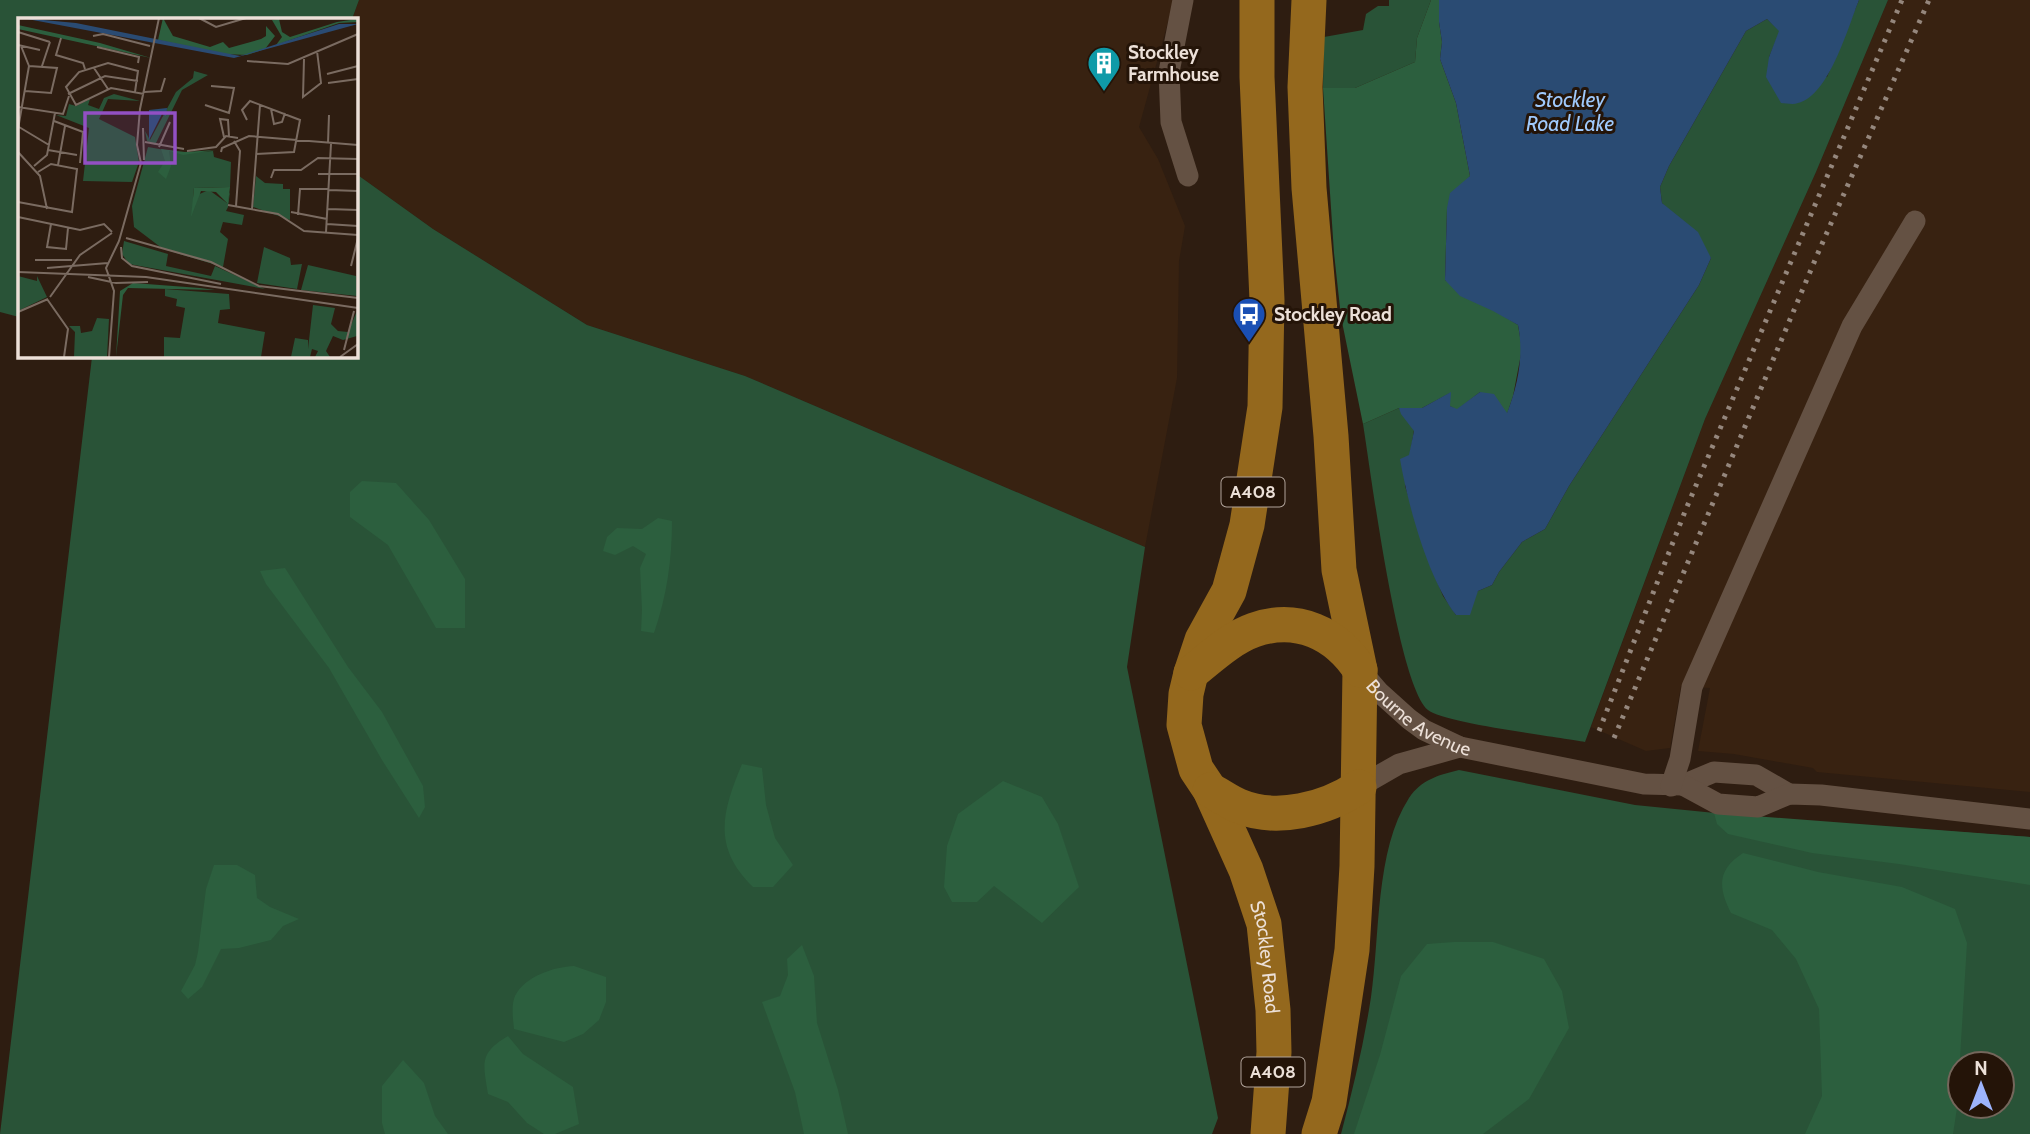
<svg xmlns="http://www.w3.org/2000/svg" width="2030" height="1134" font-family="Cabin,sans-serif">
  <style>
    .built { fill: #382211 }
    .green { fill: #295337; fill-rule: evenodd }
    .forest { fill: #2c5f3e }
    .water { fill: #2a4b73 }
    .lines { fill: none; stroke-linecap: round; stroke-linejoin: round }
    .street { stroke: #645143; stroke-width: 21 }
    .primary { stroke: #94681d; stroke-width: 35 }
    .rail { stroke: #95877d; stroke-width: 5; stroke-dasharray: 3.5 7; stroke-linecap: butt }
    .labels { text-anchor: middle; stroke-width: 6; stroke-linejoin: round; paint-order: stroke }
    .shield { fill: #241408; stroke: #b0a39a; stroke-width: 2 }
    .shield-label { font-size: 18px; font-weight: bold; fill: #ece0d8 }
    .poi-label { font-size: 19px; font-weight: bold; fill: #ece0d8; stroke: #241408; text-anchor: start }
    .street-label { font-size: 19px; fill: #ece0d8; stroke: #241408 }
    .water-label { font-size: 21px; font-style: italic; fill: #9fc9fc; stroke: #241408 }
    .inset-road { fill: none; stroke: #7a6b61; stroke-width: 2 }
    .view { fill: #9250c4; fill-opacity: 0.15; stroke: #9250c4; stroke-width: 3.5 }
    .inset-edge { fill: none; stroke: #ece0d8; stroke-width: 3.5 }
  </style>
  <rect width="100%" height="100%" fill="#2e1d11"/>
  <g class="built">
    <polygon points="359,0 1174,0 1139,127 1158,159 1185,226 1179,261 1177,378 1145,547 745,376 587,325 433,229 355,173 355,19 352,19"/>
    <polygon points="1888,0 2030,0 2030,792 1817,772 1813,768 1734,754 1698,751 1710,688 1681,686 1670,748 1646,751 1591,727 1705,419 1816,172"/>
  </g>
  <g class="green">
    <polygon points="0,0 359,0 352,19 19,19 19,317 0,312"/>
    <polygon points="1389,0 1431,0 1417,38 1415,62 1355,88 1323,88 1324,37 1363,30 1366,14 1378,6 1389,6"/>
    <path d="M1859,0H1888L1816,172L1705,419L1585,742C1559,737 1443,723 1428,710C1398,685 1371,473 1363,424L1399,408L1414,430L1405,486L1433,572L1443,596L1456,615L1478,591L1492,585L1499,572L1522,542L1545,529L1569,486L1699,285L1711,258L1662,203L1660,187L1669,166L1746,31L1767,19L1780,31L1769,57L1827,77Z"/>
    <polygon points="355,173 433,229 587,325 745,376 1145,547 1127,667 1218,1118 1212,1134 0,1134 92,357 90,355 355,355"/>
    <path d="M1459,770L1635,805L1775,819L2030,837V1134H1341C1353,1089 1364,1043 1371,997C1380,937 1375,850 1409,798C1421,780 1438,775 1459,770ZM1960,1064H2002V1106H1960Z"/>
  </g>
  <g class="forest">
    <polygon points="1431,0 1439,0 1439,22 1442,42 1440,59 1456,103 1470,176 1447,209 1445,280 1518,325 1522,349 1513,396 1507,414 1480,392 1457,410 1450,406 1450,393 1422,408 1399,408 1363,424 1341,317 1334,253 1323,88 1355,88 1415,62 1417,38"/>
    <polygon points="362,481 396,483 429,520 465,579 465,628 436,628 388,545 350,517 350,492"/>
    <path d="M658,518L672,521C672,560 667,595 654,633L641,631L642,610L640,568L646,554L633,546L615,555L603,551L607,537L617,528L642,529Z"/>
    <polygon points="285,568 348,667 382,712 423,786 425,807 419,818 382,760 329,668 266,584 260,571"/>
    <path d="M742,764L762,768L766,805L775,838L793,865L773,887H753C712,847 722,812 742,764Z"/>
    <polygon points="1003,781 1042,797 1058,824 1079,887 1042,923 994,886 977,902 952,902 944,887 947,846 958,814"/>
    <polygon points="1714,813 2030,837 2030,885 1899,864 1812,853 1728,834 1717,824"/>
    <path d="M1743,853L1818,872L1902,887L1955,909L1967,943L1957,1108L1953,1134H1805L1822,1096L1819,1009L1796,959L1772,930L1731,913C1718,887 1717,870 1743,853Z"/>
    <polygon points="214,865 237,865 255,875 257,898 270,907 299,919 283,926 271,940 239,948 221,949 202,987 188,999 181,991 195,965 198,952 206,889"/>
    <polygon points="1454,942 1493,942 1544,959 1562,991 1569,1028 1529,1099 1483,1134 1354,1134 1380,1055 1401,976 1427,944"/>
    <polygon points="802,945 814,976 817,1023 838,1090 848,1134 804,1134 795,1092 762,1002 780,996 788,975 787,959"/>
    <path d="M574,966L606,977V1002L599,1020L583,1034L564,1042L514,1029C513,1019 511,1005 515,996C525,976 554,967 574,966Z"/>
    <path d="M508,1036L523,1054L573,1087L579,1124L555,1134H544L527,1123L508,1102L488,1094C483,1063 479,1053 508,1036Z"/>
    <polygon points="403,1060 424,1083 435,1116 448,1134 385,1134 382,1123 382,1086"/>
  </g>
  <path class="water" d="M1439,0H1859C1848,27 1829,96 1798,103C1793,105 1786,103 1781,103L1766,77L1769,57L1779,31L1767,19L1746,31L1669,166L1660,187L1662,203L1698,232L1711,258L1699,285L1569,486L1545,529L1522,542L1499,572L1492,585L1478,591L1470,615H1456C1428,579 1408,505 1400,459L1409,455L1414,431L1401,414L1399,408H1422L1451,392L1450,406L1457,409L1480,392L1494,394L1507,413C1518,385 1524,355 1518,325L1493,311L1460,296L1445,280L1447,208L1450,193L1470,176L1456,103L1440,59L1442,42L1439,22Z"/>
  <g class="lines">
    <g class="street">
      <polyline points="1183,0 1169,72 1171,122 1188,176"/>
      <path id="s1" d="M1360,670L1379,692L1409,719L1424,730L1460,747L1644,784L1683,785L1714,772L1756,775L1789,794"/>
      <polyline points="1683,785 1718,804 1758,807 1789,794 1821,795 2030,819"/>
      <polyline points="1671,786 1680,759 1692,687 1852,326 1915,221"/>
      <polyline points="1359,787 1399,764 1460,747"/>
    </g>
    <g class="primary">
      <path id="s2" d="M1257,0V77L1267,300L1265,407L1247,525L1229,591L1202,640L1191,673L1186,694L1184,725L1196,769L1210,790L1246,870L1264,924L1273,1010L1274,1052L1268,1134"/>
      <polyline points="1309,0 1305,87 1309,188 1331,436 1339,570 1360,670 1357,866 1352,950 1329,1102 1319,1134"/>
      <path d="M1191,673C1210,658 1231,638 1254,630C1297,615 1336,633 1360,670"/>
      <path d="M1210,790C1220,795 1229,802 1239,806C1277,822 1326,809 1359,787"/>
    </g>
    <g class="rail">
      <polyline points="1599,731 1686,509 1902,0"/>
      <polyline points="1614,738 1818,253 1929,0"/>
    </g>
  </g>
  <defs>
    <symbol id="building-pin" viewBox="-11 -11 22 30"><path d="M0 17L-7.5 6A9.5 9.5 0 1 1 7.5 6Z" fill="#0f9aa8" stroke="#241408"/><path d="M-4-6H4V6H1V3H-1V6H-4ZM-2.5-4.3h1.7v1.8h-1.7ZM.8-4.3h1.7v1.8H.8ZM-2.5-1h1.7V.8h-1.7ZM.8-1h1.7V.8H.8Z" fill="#fff"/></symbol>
    <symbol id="bus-pin" viewBox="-11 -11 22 30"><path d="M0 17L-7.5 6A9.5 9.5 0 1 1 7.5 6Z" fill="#1a4fb4" stroke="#241408"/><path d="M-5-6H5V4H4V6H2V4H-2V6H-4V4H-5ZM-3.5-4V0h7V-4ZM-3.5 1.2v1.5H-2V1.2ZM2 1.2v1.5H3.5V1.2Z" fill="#fff"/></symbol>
  </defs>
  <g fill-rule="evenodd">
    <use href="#building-pin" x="1085" y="44" width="38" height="52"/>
    <use href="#bus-pin" x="1230" y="295" width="38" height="52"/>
  </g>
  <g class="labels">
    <g class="shield">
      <rect x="1221.5" y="477.5" width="63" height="29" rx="5"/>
      <rect x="1241.5" y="1057.5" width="63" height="29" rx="5"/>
    </g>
    <g class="shield-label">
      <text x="1253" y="498">A408</text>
      <text x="1273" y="1078">A408</text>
    </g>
    <g class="poi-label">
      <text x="1128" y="59">Stockley<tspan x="1128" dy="22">Farmhouse</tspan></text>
      <text x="1274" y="321">Stockley Road</text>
    </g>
    <g class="street-label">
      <text dy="7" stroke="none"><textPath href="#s1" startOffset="77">Bourne Avenue</textPath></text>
      <text dy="7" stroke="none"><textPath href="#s2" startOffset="987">Stockley Road</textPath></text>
    </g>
    <g class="water-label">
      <text x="1570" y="107">Stockley<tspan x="1570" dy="24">Road Lake</tspan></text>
    </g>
  </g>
  <g transform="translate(18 18)">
    <rect width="340" height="340" fill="#2e1d11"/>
    <path d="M176,53L190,57L164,72L137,127L129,123L127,113L132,122L158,74L175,60ZM96,76L122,83L90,81L81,101L117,119L121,144L114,164L65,163L71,110L38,97L48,98L51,86L58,88L72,81L70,87L81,91L86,80ZM130,129L164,135L195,133L196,139L213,144L212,169L176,170L175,180V187L179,177L191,172L209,185L210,183L211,176L212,174L210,189L208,193L226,197L224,207L205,204L202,214L210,221L205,249L145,231L116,209L114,188ZM238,158L247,165L265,166V171H272V202L235,189ZM106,223L150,236L148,248L193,258L197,248L247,271L111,246L104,236ZM246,229L272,240L273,247L284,246L279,271L239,265ZM290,247L338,258L339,278L283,272ZM0,258L19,263V258L29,279L0,293ZM147,271L211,276L212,291L202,292L200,305L247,314L243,339H146V319L162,320L167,290L158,288L159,281L147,278ZM295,287L317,290L313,306L320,313L330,314L339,293V318L325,322L315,318L308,333L312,339H297L300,333L294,331L292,339H273L277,320L290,322V331ZM79,300L91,301L89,339H56L57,314L51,308H62L63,315L74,313Z" fill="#295337"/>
    <path d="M145,0L155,18L192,29L205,24L211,30L243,21L248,18V8L257,18L247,31L229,37L206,36L140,22ZM261,1L264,14L272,19L319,4L339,1L340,4L321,5L258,27L264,19L254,2ZM0,7L82,25L133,40L0,11ZM143,131L167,134L197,132L165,137L151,133L153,148L148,161L140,154L147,143ZM212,169L210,186L198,174L183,173L173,199L176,170ZM115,265L182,270L197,272L110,270L105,277L98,339L102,273Z" fill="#2c5f3e"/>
    <path d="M4,0L58,5L222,38L321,6H340L216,40ZM149,90L148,98L144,96L131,122V92Z" fill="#2a4b73"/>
    <path class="inset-road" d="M181,0L198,9L228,0M0,14L32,24M75,18L85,16L132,28M43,20L38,37L65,45L67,51M0,27L22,32M79,29L121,39L120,45M286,41L285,79L303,65L299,33M229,43L270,46L340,16M24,48L32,24M76,50L90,71M309,56L340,48M310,65L340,61M7,73L33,75L39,50L11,48M117,74L120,53L90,45L61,54L48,69L58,87L93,70L126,76M126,74L143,73L147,60M50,76L87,58L120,63M187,87L211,95L216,70L193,68M0,89L45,96L51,78M253,91L256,106L264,104L267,95M229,102L224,92L232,83L282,102L276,134L238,136M36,103L65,114L62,145M1,109L31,127M125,110L126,142M0,111L11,48L3,28M206,119L202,101L210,102L211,118M216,123L222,133L218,188M127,124L166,131M310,125L311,97M141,129L152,104M30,132L59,137M169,133L198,129L208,118L220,120M0,134L22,158L29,191M203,134L204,130L231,118L340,127M40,147L47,108M16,148L29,137L37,95M300,156H340M253,160L256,152H283L300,140L340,141M311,172L340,173M0,184L54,194L59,151L33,146L20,154M210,187L260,196L286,213L340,217M234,191L242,87M310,191L340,192M273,194L309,201M280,197L282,171H311M0,199L62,212L86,206L94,214M33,206L29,229L48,231L50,210M309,206L340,208M308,214L313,126M108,220L193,244L241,268L340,280M101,223L123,145L119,127L122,91L141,0M103,229L104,240L114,248L203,266M17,242H54M333,248L340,220M29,250L90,245M0,254L128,259L340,290M70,259L98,265L130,264M32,279L62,237L94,215M29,281L50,311L46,339M0,294L30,281M326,332L336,293M91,339L96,273L88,250L101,223M322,339L340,326"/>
    <path class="view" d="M67,95H157V145H67Z"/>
    <rect width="340" height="340" class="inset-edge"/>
  </g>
  <g transform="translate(1981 1085)"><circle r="33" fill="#241408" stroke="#74665b" stroke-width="2"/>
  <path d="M0-5L12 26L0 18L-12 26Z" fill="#9db4fd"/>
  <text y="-10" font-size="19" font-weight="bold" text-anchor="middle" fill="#ece0d8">N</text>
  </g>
</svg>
